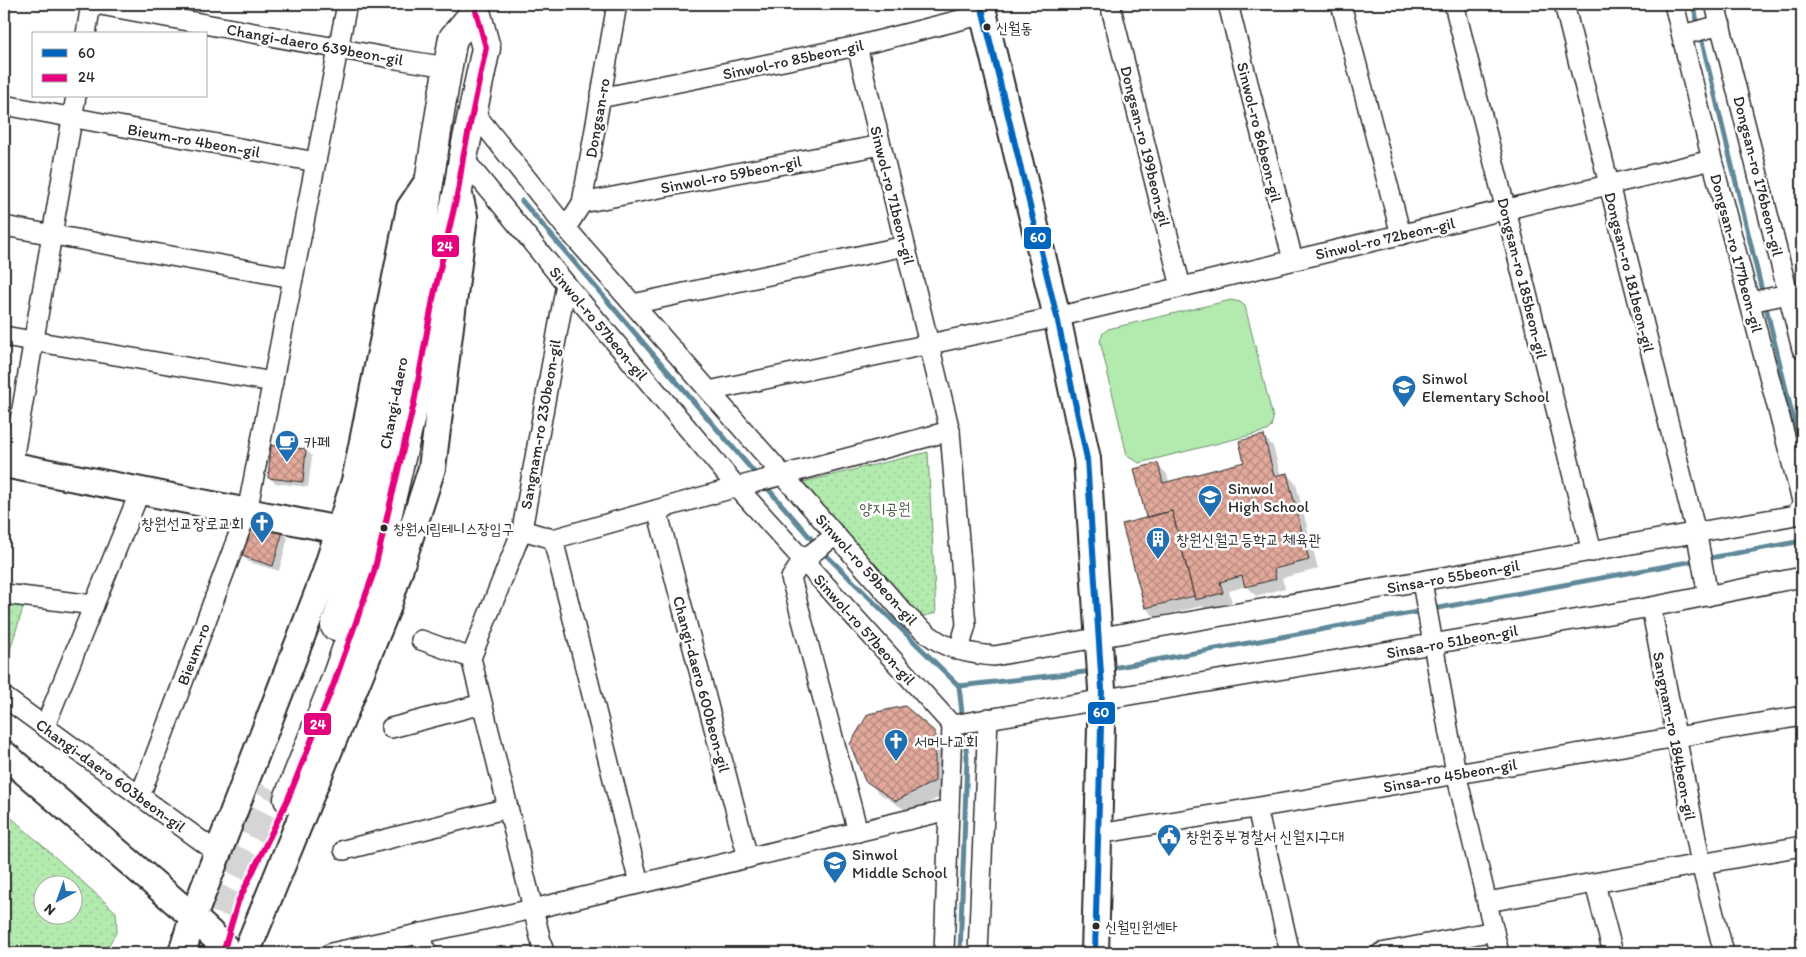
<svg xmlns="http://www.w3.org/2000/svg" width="1806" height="957" font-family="Itim,'Poor Story',sans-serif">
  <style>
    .grass { fill: #b3ebaf; stroke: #6f8b6d }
    .park { fill: url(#park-dots); stroke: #6f8b6d; fill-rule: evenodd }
    .shadow { fill: #0003 }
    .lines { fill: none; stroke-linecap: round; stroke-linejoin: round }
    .stream { stroke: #5f8899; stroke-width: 5 }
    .building { fill: url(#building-cross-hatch); stroke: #2b2b2b }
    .primary-tunnel { stroke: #d5d5d5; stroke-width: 28; stroke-dasharray: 28 14; stroke-linecap: butt }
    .street-casing { stroke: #2b2b2b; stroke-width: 22 }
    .secondary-casing { stroke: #2b2b2b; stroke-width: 30 }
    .primary-casing { stroke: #2b2b2b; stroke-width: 31 }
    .street { stroke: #fff; stroke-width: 19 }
    .secondary { stroke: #fff; stroke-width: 26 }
    .primary { stroke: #fff; stroke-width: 28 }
    .bus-1-casing { stroke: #fff; stroke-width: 10 }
    .bus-2-casing { stroke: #fff; stroke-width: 10 }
    .bus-1 { stroke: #0065bd; stroke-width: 6 }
    .bus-2 { stroke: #e5007d; stroke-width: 6 }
    .bus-dot { fill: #2b2b2b; stroke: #fff; stroke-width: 2 }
    .labels { text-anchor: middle; stroke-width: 5; stroke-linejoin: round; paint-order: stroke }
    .bus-label { font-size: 15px; fill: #2b2b2b; stroke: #fff; text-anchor: start }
    .street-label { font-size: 16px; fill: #2b2b2b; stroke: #fff }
    .poi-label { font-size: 16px; fill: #2b2b2b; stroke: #fff; text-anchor: start }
    .park-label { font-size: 16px; fill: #4d5b4c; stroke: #fff }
    .line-badge { stroke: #fff; stroke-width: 2 }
    .badge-label { font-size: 14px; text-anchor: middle; font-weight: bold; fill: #fff }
  </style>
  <defs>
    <pattern id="park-dots" width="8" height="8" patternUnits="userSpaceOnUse" patternTransform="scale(1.25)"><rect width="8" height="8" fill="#b3ebaf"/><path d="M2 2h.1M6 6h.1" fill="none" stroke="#9aca97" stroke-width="1.8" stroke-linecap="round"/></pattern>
    <pattern id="building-cross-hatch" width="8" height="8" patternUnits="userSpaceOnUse" patternTransform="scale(1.25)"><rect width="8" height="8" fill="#e2a99c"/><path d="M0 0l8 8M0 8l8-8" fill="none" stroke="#b78a7f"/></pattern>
  </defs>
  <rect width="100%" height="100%" fill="#fff"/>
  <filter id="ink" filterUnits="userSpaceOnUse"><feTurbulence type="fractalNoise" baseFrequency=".02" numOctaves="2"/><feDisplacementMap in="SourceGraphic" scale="10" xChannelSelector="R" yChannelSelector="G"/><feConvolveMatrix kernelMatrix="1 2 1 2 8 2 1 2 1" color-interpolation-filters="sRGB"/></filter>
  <g filter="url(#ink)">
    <polygon class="grass" points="1231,300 1240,302 1245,306 1273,418 1271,427 1267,431 1139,463 1127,455 1100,341 1103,333 1108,329"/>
    <g class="park">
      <polygon points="928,452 936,613 920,617 803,482"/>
      <polygon points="4,602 24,605 4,669"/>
      <path d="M4,811L116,912L117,931L104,953H4ZM42,884H72V914H42Z"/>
    </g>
    <g class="shadow">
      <polygon points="1264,437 1273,446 1281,476 1287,474 1296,484 1318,569 1282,578 1285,588 1256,596 1247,586 1229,591 1232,602 1205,609 1202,606 1155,617 1146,608 1123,525 1148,518 1135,470 1158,465 1167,474 1169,482 1246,463"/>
      <polygon points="306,450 312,456 308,487 275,483 269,477"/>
      <polygon points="282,532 288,538 279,571 249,562 243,556"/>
      <polygon points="935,733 948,746 947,793 910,813 879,793 866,780"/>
    </g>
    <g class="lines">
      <g class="stream">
        <polyline points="1693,4 1763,295"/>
        <polyline points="522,201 759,478"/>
        <polyline points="1765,303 1802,455"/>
        <polyline points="764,484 819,548 959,686 1094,671"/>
        <polyline points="1107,669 1802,541"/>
        <polyline points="959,686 967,758 960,953"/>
      </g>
    </g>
    <g class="building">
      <polygon points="1264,435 1274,476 1287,473 1309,560 1274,569 1276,579 1245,587 1242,576 1220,582 1223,593 1195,600 1172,511 1146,517 1134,469 1158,463 1163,483 1244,462 1239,441"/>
      <polygon points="271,445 306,449 303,482 268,478"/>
      <polygon points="1172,511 1194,596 1145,608 1122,524"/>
      <polygon points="252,522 283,531 273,566 242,556"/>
      <polygon points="905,706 935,732 935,781 896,801 865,781 850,744 868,714"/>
    </g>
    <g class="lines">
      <polyline class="primary-tunnel" points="204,953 219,900 274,790"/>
      <defs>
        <g id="street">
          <polyline points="95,4 396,59 448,67"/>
          <polyline points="1110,4 1181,287"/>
          <polyline points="1228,4 1293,260"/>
          <polyline points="1341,4 1401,235"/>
          <polyline points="1454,4 1592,552"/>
          <polyline points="1564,4 1698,541 1708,596"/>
          <polyline points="1674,4 1712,160 1802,501"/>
          <polyline points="1715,4 1802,349"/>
          <polyline points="86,34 91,4"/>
          <polyline points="1682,35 1721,25"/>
          <polyline points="857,46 950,431 966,625 959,650"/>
          <polyline points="600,98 857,46 984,14"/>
          <polyline points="4,105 316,162"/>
          <path d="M473,111L566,228L904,613C935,644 951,652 994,656L1796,515L1802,505"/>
          <polyline points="463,158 566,284 737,487 952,725 1651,607 1802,577"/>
          <polyline points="582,203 881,145"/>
          <polyline points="4,226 293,278"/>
          <polyline points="566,228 582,203 617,4"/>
          <polyline points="1750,302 1788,294"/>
          <polyline points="633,304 905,246"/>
          <polyline points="4,336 273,382"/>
          <polyline points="709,391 1057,317 1712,160"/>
          <polyline points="12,466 76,96"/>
          <polyline points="657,510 748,858"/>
          <polyline points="522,530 553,539 737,487 950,431"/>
          <polyline points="836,535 803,560 791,578 858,832"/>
          <polyline points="553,539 639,883"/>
          <polyline points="1422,582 1456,773 1499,953"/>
          <polyline points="4,594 94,605"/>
          <polyline points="1651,607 1701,864 1724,953"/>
          <polyline points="421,640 471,658"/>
          <polyline points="4,697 218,853"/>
          <polyline points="45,726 140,491"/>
          <polyline points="391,728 482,704"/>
          <polyline points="140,796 247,512 347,4"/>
          <polyline points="1257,808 1290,953"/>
          <polyline points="1099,834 1802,716"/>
          <polyline points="344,850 508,808"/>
          <polyline points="1595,884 1613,953"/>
          <polyline points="1487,902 1802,846"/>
          <polyline points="421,933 426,953"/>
          <polyline points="331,953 533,909 949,810"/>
          <polyline points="544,953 471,658 522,530 566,284"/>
          <polyline points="944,953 952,725"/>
          <polyline points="978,953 988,718"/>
          <polyline points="1381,953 1494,931"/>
        </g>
        <g id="secondary">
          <polyline points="981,4 1057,317 1087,459 1102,689 1095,953"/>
          <polyline points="4,464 339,530"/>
          <polyline points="4,754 193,917 224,946"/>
          <polyline points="182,953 193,917 325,575 355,481 410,208 431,177"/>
          <polyline points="246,953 387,608 432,468 464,216 460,199"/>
        </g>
        <g id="primary">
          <path d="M335,626C351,579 366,532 377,484C411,337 425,186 453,38L476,11"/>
          <polyline points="288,799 333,686 374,572 414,403 433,299 458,191 463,158 486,48 476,11 477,4"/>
        </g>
      </defs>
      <use href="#street" class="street-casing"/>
      <use href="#secondary" class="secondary-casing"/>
      <use href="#primary" class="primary-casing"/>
      <use href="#street" class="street"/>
      <use href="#secondary" class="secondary"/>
      <use href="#primary" class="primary"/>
      <defs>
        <polyline id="bus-1" points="981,4 1057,317 1087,459 1102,689 1095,953"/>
        <polyline id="bus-2" points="223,953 238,902 288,799 333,686 374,572 414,403 433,299 458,191 463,158 486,48 476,11 477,4"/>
      </defs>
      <use href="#bus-1" class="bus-1-casing"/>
      <use href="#bus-2" class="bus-2-casing"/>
      <use href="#bus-1" class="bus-1"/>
      <use href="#bus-2" class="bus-2"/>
    </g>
  </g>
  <defs>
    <symbol id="school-pin" viewBox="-11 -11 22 30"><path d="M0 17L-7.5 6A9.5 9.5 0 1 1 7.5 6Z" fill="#1f6fb2" stroke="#fff"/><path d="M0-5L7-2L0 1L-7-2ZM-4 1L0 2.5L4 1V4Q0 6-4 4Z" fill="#fff"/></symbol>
    <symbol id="cafe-pin" viewBox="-11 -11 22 30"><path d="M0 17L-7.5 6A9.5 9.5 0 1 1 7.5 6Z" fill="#1f6fb2" stroke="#fff"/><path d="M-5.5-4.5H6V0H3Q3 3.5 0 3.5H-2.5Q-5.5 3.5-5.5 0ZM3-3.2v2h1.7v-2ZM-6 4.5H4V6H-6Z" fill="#fff"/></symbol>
    <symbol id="church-pin" viewBox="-11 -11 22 30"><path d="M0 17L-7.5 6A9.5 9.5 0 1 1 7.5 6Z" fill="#1f6fb2" stroke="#fff"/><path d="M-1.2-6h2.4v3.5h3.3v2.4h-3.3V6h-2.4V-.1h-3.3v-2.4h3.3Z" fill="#fff"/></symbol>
    <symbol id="building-pin" viewBox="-11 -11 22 30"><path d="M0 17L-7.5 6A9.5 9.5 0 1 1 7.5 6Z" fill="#1f6fb2" stroke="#fff"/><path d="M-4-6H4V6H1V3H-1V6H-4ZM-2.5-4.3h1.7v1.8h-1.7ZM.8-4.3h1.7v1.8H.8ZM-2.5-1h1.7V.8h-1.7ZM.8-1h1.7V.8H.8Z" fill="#fff"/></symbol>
    <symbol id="civic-pin" viewBox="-11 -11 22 30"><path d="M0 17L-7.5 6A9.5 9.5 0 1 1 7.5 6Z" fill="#1f6fb2" stroke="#fff"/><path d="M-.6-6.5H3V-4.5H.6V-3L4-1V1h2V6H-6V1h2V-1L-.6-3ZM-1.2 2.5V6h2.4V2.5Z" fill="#fff"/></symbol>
  </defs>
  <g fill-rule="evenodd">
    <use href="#school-pin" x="1390" y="373" width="28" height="38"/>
    <use href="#cafe-pin" x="273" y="428" width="28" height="38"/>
    <use href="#school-pin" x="1196" y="483" width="28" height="38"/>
    <use href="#church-pin" x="248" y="509" width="28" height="38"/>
    <use href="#building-pin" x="1144" y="525" width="28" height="38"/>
    <use href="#church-pin" x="882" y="727" width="28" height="38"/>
    <use href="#civic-pin" x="1155" y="822" width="28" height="38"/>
    <use href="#school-pin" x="821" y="849" width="28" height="38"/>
  </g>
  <g class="bus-dot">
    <circle cx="987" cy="27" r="4.5"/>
    <circle cx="384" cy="528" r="4.5"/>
    <circle cx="1096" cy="926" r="4.5"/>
  </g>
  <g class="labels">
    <g class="bus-label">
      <text x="996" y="33">신월동</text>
      <text x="393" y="534">창원시립테니스장입구</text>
      <text x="1105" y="932">신월민원센타</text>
    </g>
    <g class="street-label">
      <text transform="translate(315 44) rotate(10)" y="6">Changi-daero 639beon-gil</text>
      <text transform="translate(793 59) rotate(-12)" y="6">Sinwol-ro 85beon-gil</text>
      <text transform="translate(597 118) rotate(-80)" y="6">Dongsan-ro</text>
      <text transform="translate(1260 132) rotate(76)" y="6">Sinwol-ro 86beon-gil</text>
      <text transform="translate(194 140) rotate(10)" y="6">Bieum-ro 4beon-gil</text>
      <text transform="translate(1146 146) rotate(76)" y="6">Dongsan-ro 199beon-gil</text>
      <text transform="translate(731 174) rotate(-11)" y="6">Sinwol-ro 59beon-gil</text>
      <text transform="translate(1759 176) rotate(76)" y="6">Dongsan-ro 176beon-gil</text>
      <text transform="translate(893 195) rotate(76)" y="6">Sinwol-ro 71beon-gil</text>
      <text transform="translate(1385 238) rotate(-13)" y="6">Sinwol-ro 72beon-gil</text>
      <text transform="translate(1737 253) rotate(75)" y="6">Dongsan-ro 177beon-gil</text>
      <text transform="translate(1630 272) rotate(76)" y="6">Dongsan-ro 181beon-gil</text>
      <text transform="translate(1523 278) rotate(76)" y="6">Dongsan-ro 185beon-gil</text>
      <text transform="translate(599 323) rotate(50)" y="6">Sinwol-ro 57beon-gil</text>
      <text transform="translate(393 403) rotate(-79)" y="6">Changi-daero</text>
      <text transform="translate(540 424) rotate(-80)" y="6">Sangnam-ro 230beon-gil</text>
      <text transform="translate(867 569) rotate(48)" y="6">Sinwol-ro 59beon-gil</text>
      <text transform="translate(1453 576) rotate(-10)" y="6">Sinsa-ro 55beon-gil</text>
      <text transform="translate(865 629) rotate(48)" y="6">Sinwol-ro 57beon-gil</text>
      <text transform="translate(1452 641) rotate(-10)" y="6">Sinsa-ro 51beon-gil</text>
      <text transform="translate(193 654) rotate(-69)" y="6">Bieum-ro</text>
      <text transform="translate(702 684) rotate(75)" y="6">Changi-daero 600beon-gil</text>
      <text transform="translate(1675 736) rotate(79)" y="6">Sangnam-ro 184beon-gil</text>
      <text transform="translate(111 775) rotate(36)" y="6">Changi-daero 603beon-gil</text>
      <text transform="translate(1450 775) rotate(-10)" y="6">Sinsa-ro 45beon-gil</text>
    </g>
    <g class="poi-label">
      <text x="1422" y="384">Sinwol<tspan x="1422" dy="18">Elementary School</tspan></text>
      <text x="304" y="448">카페</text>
      <text x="1228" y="494">Sinwol<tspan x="1228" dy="18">High School</tspan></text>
      <text x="244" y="529" text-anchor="end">창원선교장로교회</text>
      <text x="1176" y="545">창원신월고등학교 체육관</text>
      <text x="914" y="747">서머나교회</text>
      <text x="1186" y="842">창원중부경찰서 신월지구대</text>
      <text x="852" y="860">Sinwol<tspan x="852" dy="18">Middle School</tspan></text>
    </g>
    <g class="park-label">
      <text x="885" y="514">양지공원</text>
    </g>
  </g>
  <g class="line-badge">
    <rect x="1023" y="226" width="29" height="24" rx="5" fill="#0065bd"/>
    <rect x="431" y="234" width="29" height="24" rx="5" fill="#e5007d"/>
    <rect x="1087" y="701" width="29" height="24" rx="5" fill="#0065bd"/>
    <rect x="303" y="712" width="29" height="24" rx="5" fill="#e5007d"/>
  </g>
  <g class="badge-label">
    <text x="1038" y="242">60</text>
    <text x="445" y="251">24</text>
    <text x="1101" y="717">60</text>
    <text x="318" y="729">24</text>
  </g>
  <rect width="1806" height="957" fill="none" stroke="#fff" stroke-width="20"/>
  <rect x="10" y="10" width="1786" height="937" fill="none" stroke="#2b2b2b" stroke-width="2" filter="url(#ink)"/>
  <rect x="32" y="32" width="175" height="65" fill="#ffffff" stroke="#aaaaaa"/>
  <rect x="42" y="49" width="25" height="8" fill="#0065bd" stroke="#aaaaaa"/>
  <text x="78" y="58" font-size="15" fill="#2b2b2b">60</text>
  <rect x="42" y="74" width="25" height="8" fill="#e5007d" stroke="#aaaaaa"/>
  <text x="78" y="82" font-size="15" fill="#2b2b2b">24</text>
  <g transform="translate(58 900) rotate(221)"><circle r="24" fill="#ffffff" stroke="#aaaaaa"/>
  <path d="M0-4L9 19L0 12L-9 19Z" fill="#1f6fb2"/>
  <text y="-8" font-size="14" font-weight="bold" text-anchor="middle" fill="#2b2b2b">N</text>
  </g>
</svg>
